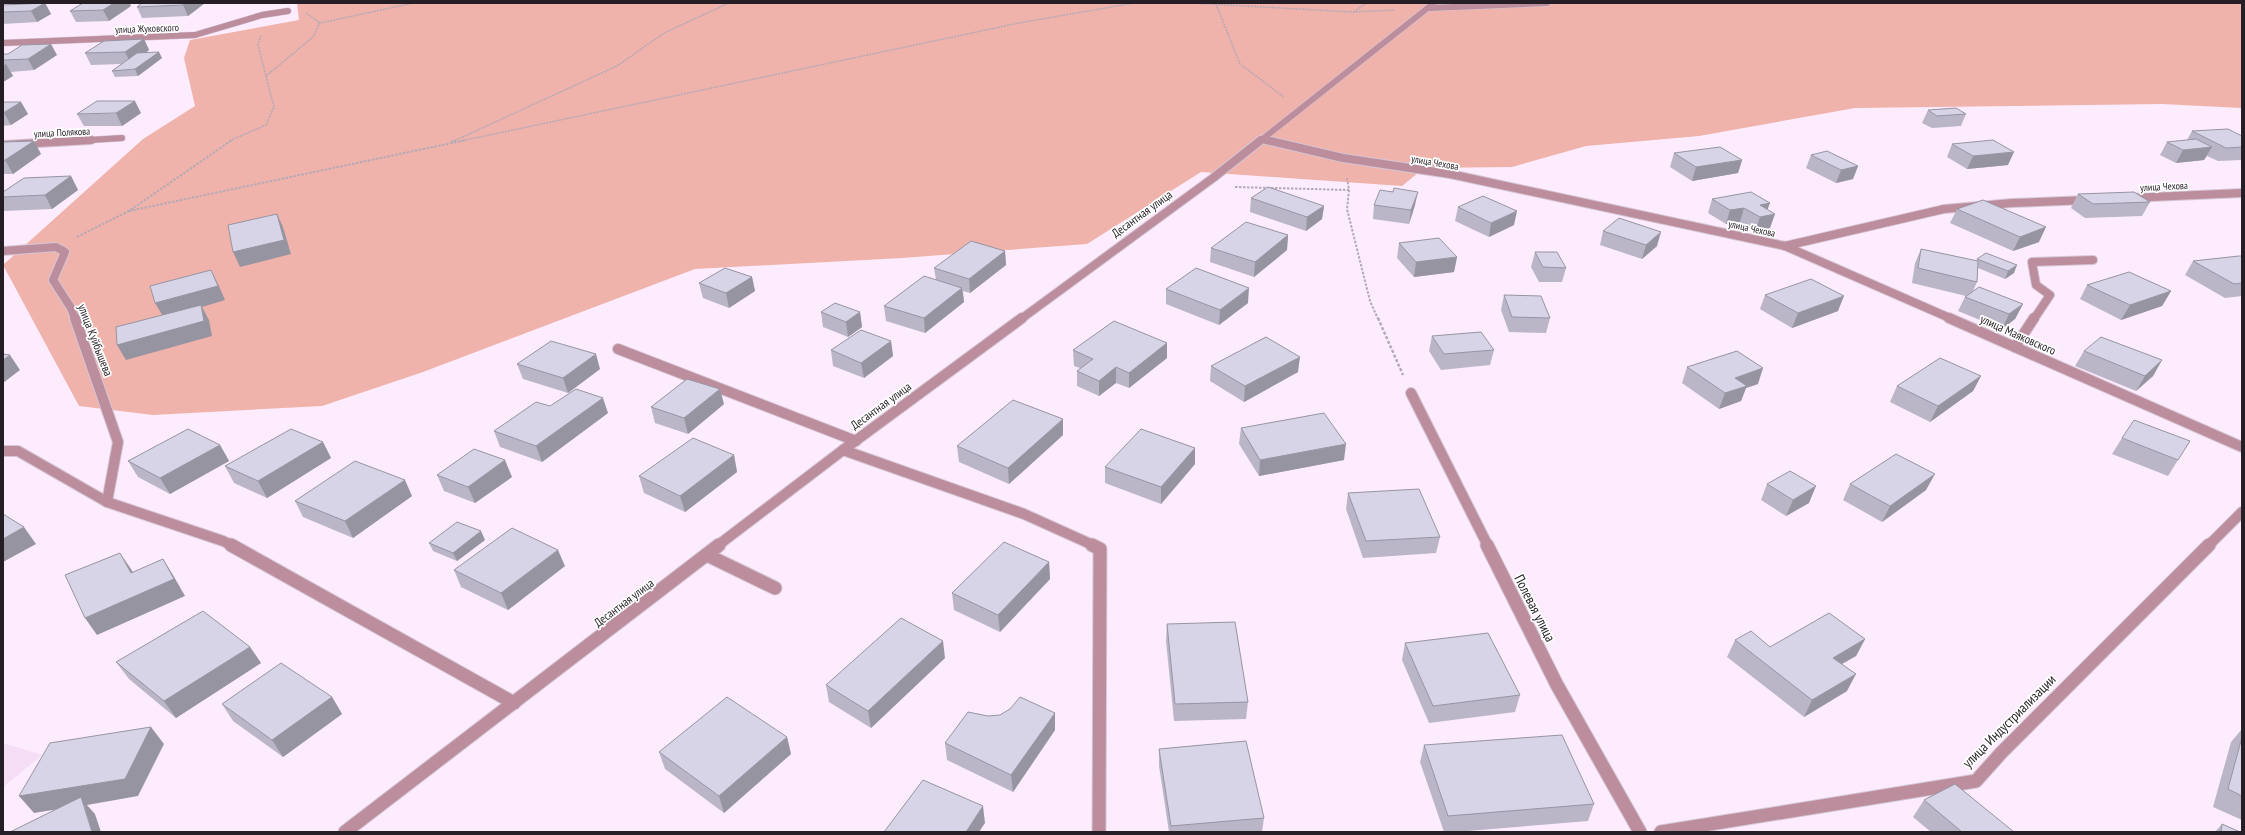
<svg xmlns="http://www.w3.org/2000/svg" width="2245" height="835" font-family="'PT Sans Narrow',sans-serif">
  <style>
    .built { fill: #f5def5 }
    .forest { fill: #efb3ab }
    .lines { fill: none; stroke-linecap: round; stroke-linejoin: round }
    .minor-far3-casing { stroke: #d6c7d6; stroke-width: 7 }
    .minor-far2-casing { stroke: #d6c7d6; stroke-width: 10 }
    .minor-far1-casing { stroke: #d6c7d6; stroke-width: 12 }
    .minor-casing { stroke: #d6c7d6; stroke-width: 15 }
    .path-far2 { stroke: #b6a9b6; stroke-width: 1.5; stroke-dasharray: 2 1; stroke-linecap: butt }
    .path-far1 { stroke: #b6a9b6; stroke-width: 2; stroke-dasharray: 2.5 1.5; stroke-linecap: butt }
    .path { stroke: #b6a9b6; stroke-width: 2.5; stroke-dasharray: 3 2; stroke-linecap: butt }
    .minor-far3 { stroke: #bc8e9d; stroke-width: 6 }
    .minor-far2 { stroke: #bc8e9d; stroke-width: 8 }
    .minor-far1 { stroke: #bc8e9d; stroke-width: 10 }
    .minor { stroke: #bc8e9d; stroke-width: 13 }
    .wall { fill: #bab6c8 }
    .shaded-wall { fill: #9794a2 }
    .building { fill: #d8d4e8; stroke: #9794a2 }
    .labels { text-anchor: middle; stroke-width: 3.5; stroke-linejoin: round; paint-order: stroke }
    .far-street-label { font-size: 10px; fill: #251f25; stroke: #fff }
    .street-label { font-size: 12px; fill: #251f25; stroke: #fff }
    .near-street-label { font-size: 14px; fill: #251f25; stroke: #fff }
  </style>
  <rect width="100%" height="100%" fill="#fdecfd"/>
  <polygon class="built" points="3,743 42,755 3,787"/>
  <polygon class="forest" points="297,3 2242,3 2242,108 2162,104 1855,108 1699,136 1586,146 1512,167 1424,168 1402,186 1201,172 1087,244 902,258 695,269 423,372 322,406 153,415 79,406 3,265 143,139 195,106 184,58 190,40 299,20"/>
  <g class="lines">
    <defs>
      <g id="minor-far3">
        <polyline points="1429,8 1547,3"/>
        <polyline points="3,43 195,35 262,15 288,11"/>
        <polyline points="1263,139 1271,141"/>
        <polyline points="74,141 122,138"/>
        <polyline points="1260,141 1434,3"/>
      </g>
      <g id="minor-far2">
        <polyline points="1266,140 1343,158 1450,174 1785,246 1944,209 2012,203 2088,200"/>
        <polyline points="3,145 91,140"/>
        <polyline points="2130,198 2242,193"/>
        <polyline points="1785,246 1952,319"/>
        <polyline points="3,251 56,247 65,252 53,280 71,308 75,319"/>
        <polyline points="1021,319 1213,178 1261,140"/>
        <polyline points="2034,319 2050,295 2036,285 2032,262 2093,260"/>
      </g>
      <g id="minor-far1">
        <polyline points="75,318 118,442 107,502"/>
        <polyline points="1949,318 2242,447"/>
        <polyline points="2015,347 2034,318"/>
        <polyline points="618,349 856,441"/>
        <polyline points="1411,393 1488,546"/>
        <polyline points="843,450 1024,514 1095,546"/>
        <polyline points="3,451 18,451 107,502 223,541 233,546"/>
        <polyline points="717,546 843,450 1022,318"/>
        <polyline points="2208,546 2242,512"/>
      </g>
      <g id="minor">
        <polyline points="231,545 514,703"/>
        <polyline points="1092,545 1100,549 1099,832"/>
        <polyline points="1487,545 1557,685 1640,832"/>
        <polyline points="707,555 775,588"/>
        <polyline points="345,832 719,545"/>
        <polyline points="1661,832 1976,781 2001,753 2209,545"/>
      </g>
    </defs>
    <use href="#minor-far3" class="minor-far3-casing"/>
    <use href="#minor-far2" class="minor-far2-casing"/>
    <use href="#minor-far1" class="minor-far1-casing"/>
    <use href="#minor" class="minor-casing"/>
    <g class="path-far2">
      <polyline points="1191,3 1353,12 1394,10"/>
      <polyline points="1216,4 1240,64 1284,97"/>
      <polyline points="1354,12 1366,3"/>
      <polyline points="306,13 320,23"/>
      <polyline points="266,76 313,37 320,23 414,3"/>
      <polyline points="229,141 266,125 274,107 258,45 261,35"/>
      <polyline points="454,141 617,66 664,33 729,3"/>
      <polyline points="461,141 1019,23 1134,3"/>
    </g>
    <g class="path-far1">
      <polyline points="451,142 456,140"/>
      <polyline points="1347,178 1349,190 1347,209 1370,301 1378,319"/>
      <polyline points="1235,187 1349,190"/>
      <polyline points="129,211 466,140"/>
      <polyline points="77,237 129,211 232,140"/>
    </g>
    <polyline class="path" points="1378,318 1403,375"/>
    <use href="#minor-far3" class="minor-far3"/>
    <use href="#minor-far2" class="minor-far2"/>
    <use href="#minor-far1" class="minor-far1"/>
    <use href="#minor" class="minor"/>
  </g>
  <g class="wall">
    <polygon points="45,3 51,14 37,22 3,24 3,5"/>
    <polygon points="142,3 205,3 188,16 142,18 137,7"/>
    <polygon points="131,6 109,21 76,22 70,11"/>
    <polygon points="144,39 149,50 147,52 162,58 138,76 115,77 112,71 121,64 91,65 85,53"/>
    <polygon points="3,54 57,55 34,70 11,72 13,76 3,82"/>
    <polygon points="3,102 21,102 28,114 11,125 3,126"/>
    <polygon points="1928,110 1966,114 1961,126 1932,128 1922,123"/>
    <polygon points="141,113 122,126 84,126 77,114"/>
    <polygon points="2192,131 2242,136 2242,160 2218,161 2207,156 2204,160 2176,163 2160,155 2167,142 2187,140"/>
    <polygon points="34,141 41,154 13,174 3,174 3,142"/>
    <polygon points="1952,144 2008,165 1967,169 1947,157"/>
    <polygon points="1674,153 1742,160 1738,173 1692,181 1670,167"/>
    <polygon points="1811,155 1858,166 1853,179 1836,183 1806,168"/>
    <polygon points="71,176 78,190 52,209 4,211 3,208 3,192"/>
    <polygon points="2078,194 2150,202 2142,216 2085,218 2071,208"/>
    <polygon points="1251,198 1324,206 1322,219 1306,231 1250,212"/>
    <polygon points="1712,199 1767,209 1770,228 1755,231 1740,222 1726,224 1708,213"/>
    <polygon points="1374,205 1415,205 1409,224 1373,219"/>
    <polygon points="1458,207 1514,225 1489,237 1455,221"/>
    <polygon points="1957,209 2039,242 2013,251 1950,223"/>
    <polygon points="1603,231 1657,246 1642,259 1600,245"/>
    <polygon points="1288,235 1287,250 1254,277 1210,262 1211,248"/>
    <polygon points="1399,243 1457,257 1454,272 1414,277 1397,258"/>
    <polygon points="1921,249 1976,261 1977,259 2014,273 2005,279 1978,268 1977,282 1973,291 2023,304 2015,319 2002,329 1958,311 1965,297 1966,296 1912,283 1915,263"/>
    <polygon points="1005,251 1006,265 970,293 963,291 964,302 925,333 886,321 884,306 936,280 934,268"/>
    <polygon points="1535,252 1566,268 1562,282 1539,282 1531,267"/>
    <polygon points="2242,256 2242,296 2225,298 2185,275 2193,261"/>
    <polygon points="752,277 755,291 729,308 703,298 699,283"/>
    <polygon points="2087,285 2171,291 2162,306 2121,320 2080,299"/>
    <polygon points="1166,289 1248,303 1219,325 1166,304"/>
    <polygon points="1504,295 1550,318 1546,333 1509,332 1501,310"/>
    <polygon points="1765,295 1838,311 1792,328 1760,309"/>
    <polygon points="821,312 860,312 862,327 848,337 823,327"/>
    <polygon points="1432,336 1494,350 1490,365 1441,370 1429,351"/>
    <polygon points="891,341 893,356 864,378 833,366 831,350"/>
    <polygon points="1167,343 1167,358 1129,388 1116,383 1099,396 1077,386 1077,371 1080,368 1074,366 1073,350"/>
    <polygon points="2084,351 2162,360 2153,376 2136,391 2075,366"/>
    <polygon points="517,364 600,369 568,393 523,379"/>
    <polygon points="1211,366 1298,372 1244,402 1210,381"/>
    <polygon points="1687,367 1758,384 1746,388 1741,401 1719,409 1682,383"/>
    <polygon points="1981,376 1973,391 1930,422 1890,402 1897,386"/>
    <polygon points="724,404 688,434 655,423 651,407"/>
    <polygon points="550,406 608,413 542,462 500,447 494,431"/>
    <polygon points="1241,428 1344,460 1259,476 1239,444"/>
    <polygon points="1063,435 1009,484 959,462 957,446"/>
    <polygon points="2122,438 2178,460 2168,476 2112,454"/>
    <polygon points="323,442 331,458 267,498 234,483 225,466"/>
    <polygon points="220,445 229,461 170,494 138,477 128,461"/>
    <polygon points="734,455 737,472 685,512 644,493 639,476"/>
    <polygon points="1195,464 1161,504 1105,483 1105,467"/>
    <polygon points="437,475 512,477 475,503 444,491"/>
    <polygon points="1767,484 1809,503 1786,516 1761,500"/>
    <polygon points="1850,484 1926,490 1882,522 1843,500"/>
    <polygon points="1348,493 1440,537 1436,553 1363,558 1346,509"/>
    <polygon points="412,496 353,538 303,517 295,501"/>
    <polygon points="485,540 457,561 433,551 429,543"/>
    <polygon points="1049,562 1050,579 1000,632 954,610 952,593"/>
    <polygon points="565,566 508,610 461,587 454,570"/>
    <polygon points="1167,624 1248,702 1246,719 1174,721 1166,641"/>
    <polygon points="1865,639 1856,656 1842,664 1847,691 1804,717 1727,657 1735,640 1770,647"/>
    <polygon points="1405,643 1520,695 1515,712 1429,723 1402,660"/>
    <polygon points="250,647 261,663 176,718 129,679 116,662"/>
    <polygon points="945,658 871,728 829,702 826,685"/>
    <polygon points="332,697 342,714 283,757 233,721 222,704"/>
    <polygon points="2242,729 2242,820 2213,807 2231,742"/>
    <polygon points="1055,730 1013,792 947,760 945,743"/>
    <polygon points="787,737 791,754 724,813 665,769 659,752"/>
    <polygon points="1424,745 1594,804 1588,821 1455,832 1444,832 1420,762"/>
    <polygon points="1159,749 1264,818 1262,832 1169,832 1159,766"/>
    <polygon points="1924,800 2014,832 1931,832 1913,817"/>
    <polygon points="2222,824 2240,832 2215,832"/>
  </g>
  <g class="shaded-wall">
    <polygon points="45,3 51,14 37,22 31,11"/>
    <polygon points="114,3 130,3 131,6 109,21 103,10"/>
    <polygon points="185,3 205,3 188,16 183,5"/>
    <polygon points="144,39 149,50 131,64 125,52"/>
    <polygon points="51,44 57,55 34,70 28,59"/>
    <polygon points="159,52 162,58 138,76 135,69"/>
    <polygon points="6,64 13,76 3,82 3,66"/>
    <polygon points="135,101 141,113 122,126 116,113"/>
    <polygon points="21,102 28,114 11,125 4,113"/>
    <polygon points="34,141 41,154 13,174 5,160"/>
    <polygon points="2212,147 2204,160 2176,163 2183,150"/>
    <polygon points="2014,152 2008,165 1967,169 1973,156"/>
    <polygon points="1742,160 1738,173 1692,181 1696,167"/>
    <polygon points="1858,166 1853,179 1836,183 1841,170"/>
    <polygon points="71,176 78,190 52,209 45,195"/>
    <polygon points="1418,192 1415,205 1409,224 1411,210"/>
    <polygon points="1770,203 1765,216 1775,214 1770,228 1755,231 1760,217 1760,205"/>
    <polygon points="1324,206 1322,219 1306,231 1307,217"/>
    <polygon points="1744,208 1740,222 1726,224 1730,210"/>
    <polygon points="1517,211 1514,225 1489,237 1491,223"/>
    <polygon points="277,214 283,227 291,254 240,267 233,252"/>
    <polygon points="2046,227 2039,242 2013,251 2020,237"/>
    <polygon points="1661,232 1657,246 1642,259 1646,245"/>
    <polygon points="1288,235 1287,250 1254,277 1255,262"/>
    <polygon points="1005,251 1006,265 970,293 969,279"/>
    <polygon points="1457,257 1454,272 1414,277 1416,262"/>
    <polygon points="2017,265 2014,273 2005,279 2008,271"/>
    <polygon points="211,270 218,284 225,300 202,307 209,320 212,336 126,360 117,345 164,318 155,303"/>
    <polygon points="752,277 755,291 729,308 726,293"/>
    <polygon points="962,288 964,302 925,333 924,318"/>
    <polygon points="1249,288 1248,303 1219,325 1220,310"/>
    <polygon points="2171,291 2162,306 2121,320 2130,305"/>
    <polygon points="1844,296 1838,311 1792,328 1798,313"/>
    <polygon points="2023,304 2015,319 2002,329 2009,314"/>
    <polygon points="860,312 862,327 848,337 846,322"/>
    <polygon points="891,341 893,356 864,378 861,363"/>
    <polygon points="1167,343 1167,358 1129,388 1129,373"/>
    <polygon points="596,354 600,369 568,393 563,378"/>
    <polygon points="10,355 20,370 3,383 3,360"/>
    <polygon points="1300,357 1298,372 1244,402 1245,386"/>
    <polygon points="2162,360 2153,376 2136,391 2145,376"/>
    <polygon points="1116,367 1116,383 1099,396 1099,381"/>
    <polygon points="1763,368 1758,384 1746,388 1741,401 1719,409 1725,393 1735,378"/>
    <polygon points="1981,376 1973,391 1930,422 1938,406"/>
    <polygon points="720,389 724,404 688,434 684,418"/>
    <polygon points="603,398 608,413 542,462 536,446"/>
    <polygon points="1063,419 1063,435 1009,484 1008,468"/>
    <polygon points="323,442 331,458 267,498 258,481"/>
    <polygon points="1346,444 1344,460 1259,476 1260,460"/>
    <polygon points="220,445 229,461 170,494 160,478"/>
    <polygon points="1195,448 1195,464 1161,504 1161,487"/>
    <polygon points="734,455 737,472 685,512 680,496"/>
    <polygon points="505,460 512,477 475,503 468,487"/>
    <polygon points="1935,474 1926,490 1882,522 1890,506"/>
    <polygon points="405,480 412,496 353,538 345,521"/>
    <polygon points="1816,486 1809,503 1786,516 1793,500"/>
    <polygon points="24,527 36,544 3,562 3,539"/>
    <polygon points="481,531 485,540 457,561 453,553"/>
    <polygon points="558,550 565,566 508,610 501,593"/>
    <polygon points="120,553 131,569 142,589 131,573"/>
    <polygon points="163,559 173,575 185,596 97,635 85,618"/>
    <polygon points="1049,562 1050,579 1000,632 998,615"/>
    <polygon points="1865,639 1856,656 1824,674 1833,658"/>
    <polygon points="943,641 945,658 871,728 868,711"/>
    <polygon points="250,647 261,663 176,718 164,701"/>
    <polygon points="1856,674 1847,691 1804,717 1812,700"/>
    <polygon points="332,697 342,714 283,757 272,740"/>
    <polygon points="1055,713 1055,730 1013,792 1011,775"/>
    <polygon points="151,727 164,744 138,796 87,805 95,814 101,832 92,832 84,805 34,813 19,796"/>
    <polygon points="787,737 791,754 724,813 719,796"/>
    <polygon points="983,806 985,823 979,832 966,832"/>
  </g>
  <g class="building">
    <polygon points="45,3 31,11 3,12 3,5"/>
    <polygon points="83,3 114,3 103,10 70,11"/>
    <polygon points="142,3 185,3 183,5 137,7"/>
    <polygon points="144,39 125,52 85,53 104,41"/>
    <polygon points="51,44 28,59 3,60 3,54 8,54 22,45"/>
    <polygon points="159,52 135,69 112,71 137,53"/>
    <polygon points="97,101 135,101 116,113 77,114"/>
    <polygon points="3,102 21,102 3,113"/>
    <polygon points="1956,108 1966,114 1937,116 1928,110"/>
    <polygon points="2228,129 2242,136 2242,147 2226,148 2192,131"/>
    <polygon points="2196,139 2212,147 2183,150 2167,142"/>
    <polygon points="1993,140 2014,152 1973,156 1952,144"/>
    <polygon points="34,141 5,160 3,161 3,142"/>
    <polygon points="1720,147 1742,160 1696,167 1674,153"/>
    <polygon points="1827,151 1858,166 1841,170 1811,155"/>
    <polygon points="71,176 45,195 3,197 3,192 24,178"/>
    <polygon points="1268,187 1324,206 1307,217 1251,198"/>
    <polygon points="1394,188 1418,192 1411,210 1374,205 1380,190 1393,192"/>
    <polygon points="1751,192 1770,203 1760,205 1775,214 1760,217 1744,208 1730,210 1712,199"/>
    <polygon points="2134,192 2150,202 2093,204 2078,194"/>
    <polygon points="1483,196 1517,211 1491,223 1458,207"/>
    <polygon points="1983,200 2046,227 2020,237 1957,209"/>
    <polygon points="277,214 284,240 233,252 228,225"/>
    <polygon points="1619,218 1661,232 1646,245 1603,231"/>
    <polygon points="1246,222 1288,235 1255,262 1211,248"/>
    <polygon points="1439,238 1457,257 1416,262 1399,243"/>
    <polygon points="971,241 1005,251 969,279 934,268"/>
    <polygon points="1921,249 1978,261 1977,282 1918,268"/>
    <polygon points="1535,252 1557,252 1566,268 1543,267"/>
    <polygon points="1986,253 2017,265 2008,271 1977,259"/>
    <polygon points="2239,256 2242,256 2242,283 2234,284 2193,261"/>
    <polygon points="725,268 752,277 726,293 699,283"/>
    <polygon points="1196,268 1249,288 1220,310 1166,289"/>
    <polygon points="211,270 218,286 155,303 150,286"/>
    <polygon points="2129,272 2171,291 2130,305 2087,285"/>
    <polygon points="924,276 962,288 924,318 884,306"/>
    <polygon points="1811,279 1844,296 1798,313 1765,295"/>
    <polygon points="1979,287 2023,304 2009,314 1965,297"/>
    <polygon points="1504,295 1541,296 1550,318 1512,317"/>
    <polygon points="835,303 860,312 846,322 821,312"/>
    <polygon points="201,305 204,321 117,345 116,327"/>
    <polygon points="1114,321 1167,343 1129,373 1116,367 1099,381 1077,371 1093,359 1073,350"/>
    <polygon points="861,330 891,341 861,363 831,350"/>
    <polygon points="1481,332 1494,350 1444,354 1432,336"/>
    <polygon points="1266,337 1300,357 1245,386 1211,366"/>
    <polygon points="2101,337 2162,360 2145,376 2084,351"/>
    <polygon points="551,341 596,354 563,378 517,364"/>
    <polygon points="1737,351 1763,368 1735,378 1747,386 1725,393 1687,367"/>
    <polygon points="3,354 10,355 3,360"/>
    <polygon points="1940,358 1981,376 1938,406 1897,386"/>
    <polygon points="687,379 720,389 684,418 651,407"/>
    <polygon points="576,389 603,398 536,446 494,431 536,402 550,406"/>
    <polygon points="1013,400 1063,419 1008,468 957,446"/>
    <polygon points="1324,413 1346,444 1260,460 1241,428"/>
    <polygon points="2134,420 2190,441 2178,460 2122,438"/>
    <polygon points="188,429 220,445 160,478 128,461"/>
    <polygon points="291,429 323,442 258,481 225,466"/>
    <polygon points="1141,429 1195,448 1161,487 1105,467"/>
    <polygon points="693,438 734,455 680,496 639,476"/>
    <polygon points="474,449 505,460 468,487 437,475"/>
    <polygon points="1896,454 1935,474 1890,506 1850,484"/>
    <polygon points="355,461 405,480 345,521 295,501"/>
    <polygon points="1790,471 1816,486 1793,500 1767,484"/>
    <polygon points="1419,489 1440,537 1366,541 1348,493"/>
    <polygon points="3,514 24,527 3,539"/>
    <polygon points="457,522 481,531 453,553 429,543"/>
    <polygon points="512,528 558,550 501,593 454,570"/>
    <polygon points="1004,542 1049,562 998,615 952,593"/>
    <polygon points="120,553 131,573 163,559 174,579 85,618 65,575"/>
    <polygon points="203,611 250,647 164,701 116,662"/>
    <polygon points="1829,613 1865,639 1833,658 1856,674 1812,700 1735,640 1751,631 1770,647"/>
    <polygon points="901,618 943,641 868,711 826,685"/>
    <polygon points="1235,622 1248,702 1175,704 1167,624"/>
    <polygon points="1488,633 1520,695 1433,706 1405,643"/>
    <polygon points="281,663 332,697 272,740 222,704"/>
    <polygon points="727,697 787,737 719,796 659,752"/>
    <polygon points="1020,697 1055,713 1011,775 945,743 968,712 988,716 1000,715 1010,709"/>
    <polygon points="151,727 125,779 19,796 50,743"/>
    <polygon points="1562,735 1594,804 1448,816 1424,745"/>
    <polygon points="2242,737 2242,796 2228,789"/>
    <polygon points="1246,741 1264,818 1171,826 1159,749"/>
    <polygon points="923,780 983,806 966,832 884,832"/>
    <polygon points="1955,784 2014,832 1962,832 1924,800"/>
    <polygon points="81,797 92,832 10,832"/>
    <polygon points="2222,824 2240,832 2221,832"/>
  </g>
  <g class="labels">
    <g class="far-street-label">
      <text transform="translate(147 28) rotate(-2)" y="4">улица Жуковского</text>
      <text transform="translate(62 132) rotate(-3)" y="4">улица Полякова</text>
      <text transform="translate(1435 162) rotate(10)" y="4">улица Чехова</text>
      <text transform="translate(2164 186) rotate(-3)" y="4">улица Чехова</text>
      <text transform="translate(1752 228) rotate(12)" y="4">улица Чехова</text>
    </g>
    <g class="street-label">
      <text transform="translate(1142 214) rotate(-36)" y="4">Десантная улица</text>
      <text transform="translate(2018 335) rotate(24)" y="4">улица Маяковского</text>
      <text transform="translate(95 340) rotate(69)" y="4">улица Куйбышева</text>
      <text transform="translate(881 406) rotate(-36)" y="4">Десантная улица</text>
      <text transform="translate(624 603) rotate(-37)" y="4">Десантная улица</text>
    </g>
    <g class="near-street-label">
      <text transform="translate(1535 608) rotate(63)" y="5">Полевая улица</text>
      <text transform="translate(2009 721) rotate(-45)" y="5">улица Индустриализации</text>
    </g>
  </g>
  <rect width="2245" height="835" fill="none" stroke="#251f25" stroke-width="8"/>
</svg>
